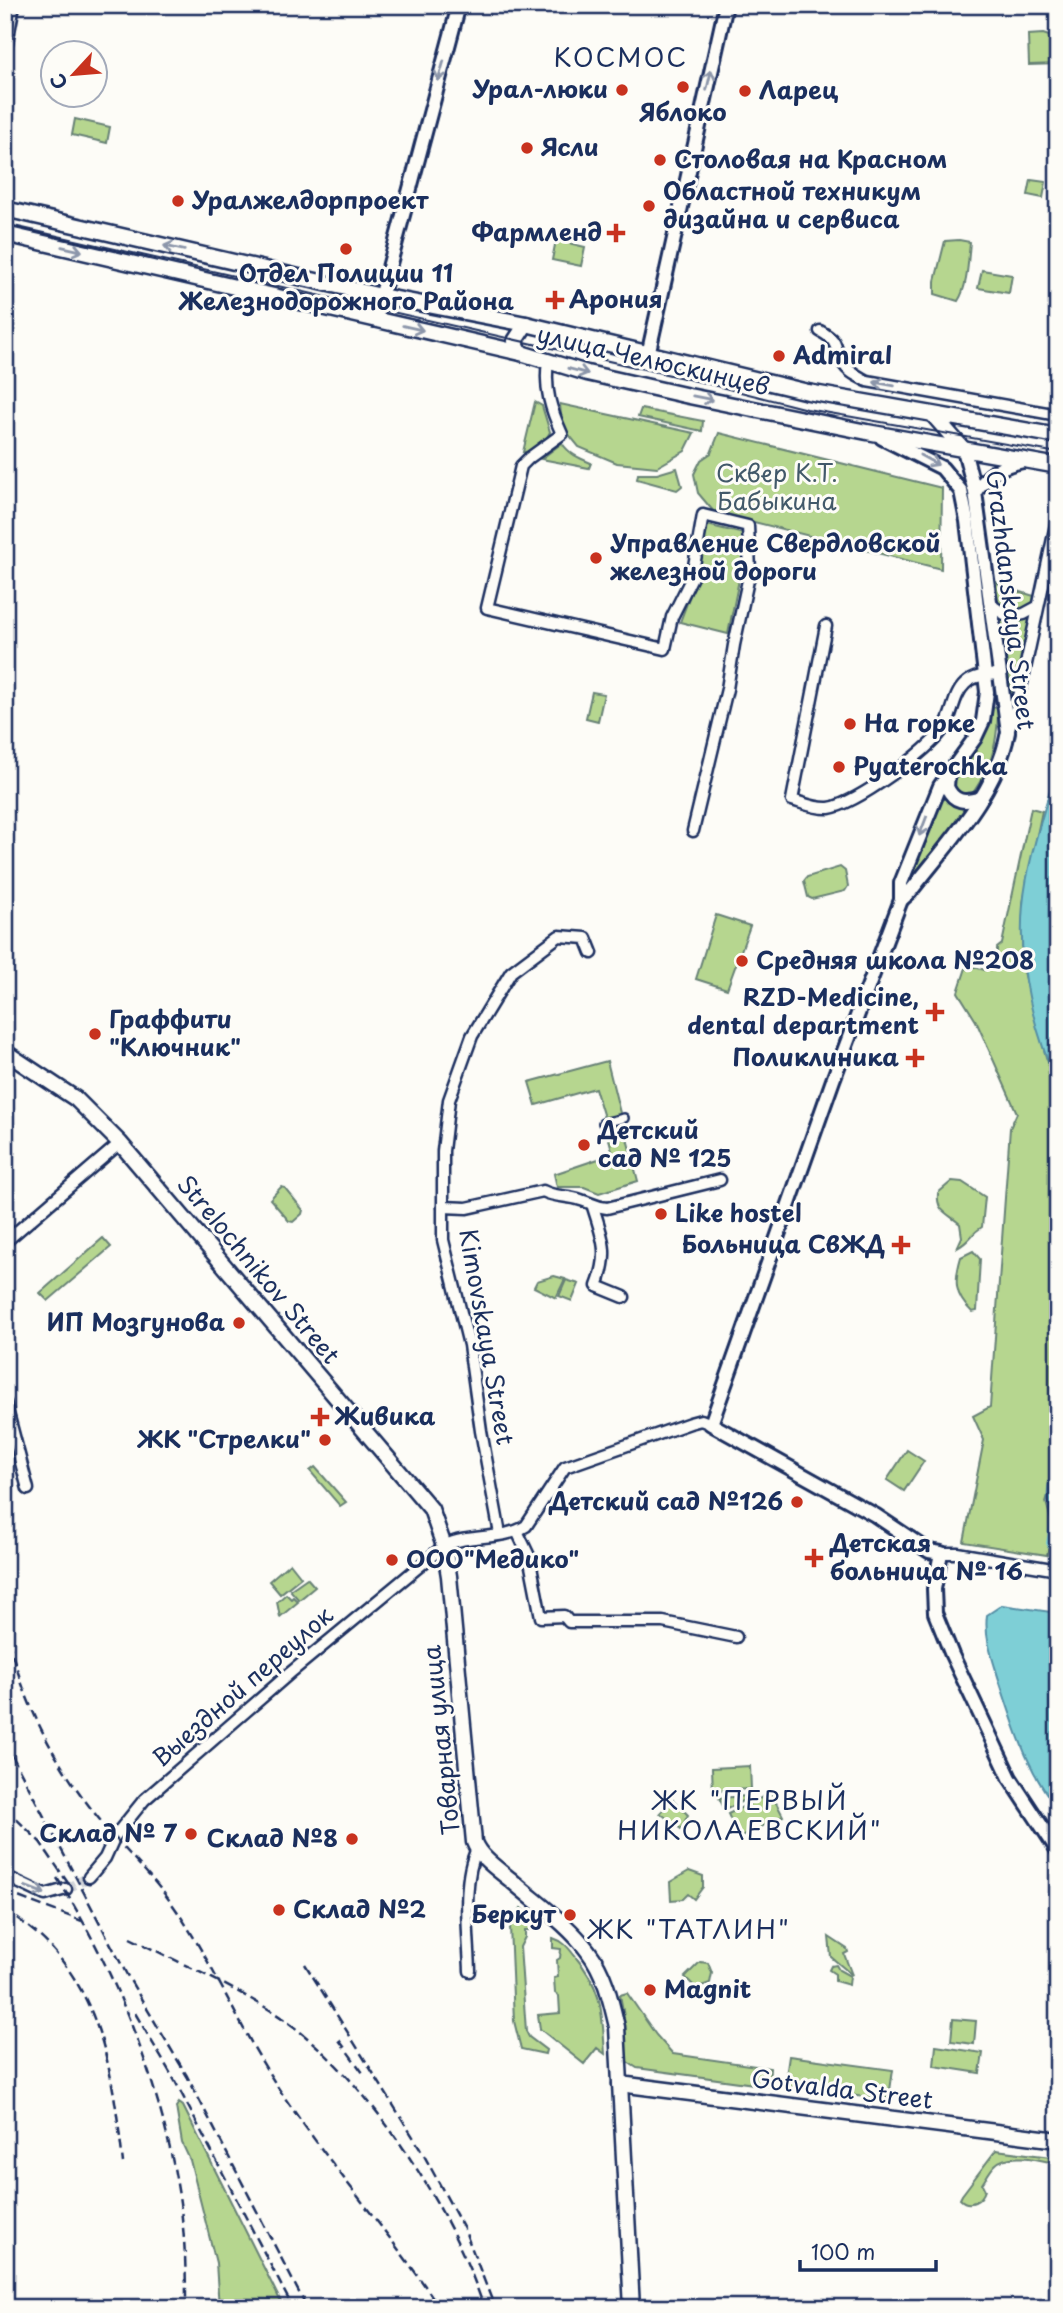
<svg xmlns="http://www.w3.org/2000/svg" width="1063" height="2313" font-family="'Playpen Sans',sans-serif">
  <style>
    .green { fill: #b6d68f; stroke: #688276; stroke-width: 2 }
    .water { fill: #7ecfd6; stroke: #568fa6; stroke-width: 2 }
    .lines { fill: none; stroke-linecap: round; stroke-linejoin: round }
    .river { stroke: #7ecfd6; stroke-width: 16 }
    .minor-tunnel { stroke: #d0d3d8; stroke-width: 10; stroke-dasharray: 10 5; stroke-linecap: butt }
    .pedestrian-casing { stroke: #1b2f5e; stroke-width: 12 }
    .minor-casing { stroke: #1b2f5e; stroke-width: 15 }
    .tertiary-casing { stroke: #1b2f5e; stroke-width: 18 }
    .secondary-casing { stroke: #1b2f5e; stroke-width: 19 }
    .primary-casing { stroke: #1b2f5e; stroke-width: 19 }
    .pedestrian { stroke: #fdfcf7; stroke-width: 7 }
    .minor { stroke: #fdfcf7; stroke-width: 10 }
    .tertiary { stroke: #fdfcf7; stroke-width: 12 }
    .secondary { stroke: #fdfcf7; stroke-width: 14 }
    .primary { stroke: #fdfcf7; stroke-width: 14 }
    .tram { stroke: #1b2f5e; stroke-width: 2 }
    .rail { stroke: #1b2f5e; stroke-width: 2.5; stroke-dasharray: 10 5; stroke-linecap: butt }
    .oneway { stroke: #8c96aa }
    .poi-dot { fill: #c8321e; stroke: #fdfcf7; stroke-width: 2.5 }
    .labels { text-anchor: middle; stroke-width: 6; stroke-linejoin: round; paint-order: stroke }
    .poi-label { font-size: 24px; font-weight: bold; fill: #1b2f5e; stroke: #fdfcf7; text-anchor: start }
    .street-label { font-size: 24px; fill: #1b2f5e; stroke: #fdfcf7 }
    .park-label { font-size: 24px; fill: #42596a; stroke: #fdfcf7 }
    .neighbourhood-label { font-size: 26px; letter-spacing: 2px; fill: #1b2f5e; stroke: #fdfcf7 }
  </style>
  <rect width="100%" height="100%" fill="#fdfcf7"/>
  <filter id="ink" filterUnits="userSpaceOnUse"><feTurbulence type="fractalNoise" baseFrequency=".0143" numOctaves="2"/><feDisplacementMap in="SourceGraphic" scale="14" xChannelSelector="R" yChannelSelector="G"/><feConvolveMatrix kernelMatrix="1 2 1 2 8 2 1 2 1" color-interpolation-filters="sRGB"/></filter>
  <g filter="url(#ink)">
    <g class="green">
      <polygon points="1043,34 1058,39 1058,64 1029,65 1028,35"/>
      <polygon points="75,119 110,127 107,143 72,135"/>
      <polygon points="1031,180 1046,182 1043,198 1028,195"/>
      <polygon points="556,240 585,247 581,266 552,260"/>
      <path d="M959,240L970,242C968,260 968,286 958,301L935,294V281L945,241Z"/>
      <polygon points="982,270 1012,275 1009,293 978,288"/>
      <path d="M535,402L542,406L550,432C544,444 536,452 523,452Z"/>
      <polygon points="560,404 694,433 685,451 657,467 617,463 579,447 562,426"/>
      <polygon points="641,409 703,421 702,431 638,417"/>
      <polygon points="719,433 942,488 941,569 714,512 698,493 694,474 701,460 711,453"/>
      <path d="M562,443C569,454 579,458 591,463L589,468L541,459Z"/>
      <polygon points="677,468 682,486 677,490 637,479 638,474 657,474"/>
      <polygon points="707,525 748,535 728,634 680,622 698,574"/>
      <path d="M992,577L1001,586L1034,596L1033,603C1022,611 1012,612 999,605L994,597Z"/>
      <path d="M996,615C1010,621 1020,621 1033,615L1011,703Z"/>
      <polygon points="592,692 604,694 598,721 586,718"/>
      <path d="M993,707L998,708C998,731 995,752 986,772L967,759C979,742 989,728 993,707Z"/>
      <polygon points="963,762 983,777 973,793 961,798 951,789 953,777"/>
      <path d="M944,790C949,803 955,807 969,806L903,895Z"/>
      <polygon points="1031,808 1042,811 1023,903 1022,964 1046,1057 1058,1087 1058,1398 1054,1452 1057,1466 1046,1502 1053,1527 1047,1555 964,1542 984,1440 973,1416 990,1407 1010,1128 1017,1113 976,1021 958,992 967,965 985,970 997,954 997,948 1002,944"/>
      <polygon points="840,867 845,871 848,886 845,891 812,899 808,897 804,881 807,877"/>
      <polygon points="716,915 750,926 727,989 696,979"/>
      <polygon points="607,1061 621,1117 605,1121 595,1088 536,1105 529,1082"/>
      <polygon points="622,1119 638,1181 599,1193 584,1187 557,1187 554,1174 613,1154 605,1124"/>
      <path d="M952,1181L962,1182L985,1197L982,1227C970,1234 971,1241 957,1248L962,1237L960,1224C948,1213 936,1212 938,1193Z"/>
      <polygon points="281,1187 285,1188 303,1210 302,1214 293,1222 289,1221 270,1199"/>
      <polygon points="103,1238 111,1247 48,1301 40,1293"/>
      <path d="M973,1251L980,1259L977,1311L972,1312C954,1295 954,1281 961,1257Z"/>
      <polygon points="554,1276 565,1279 556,1298 534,1287 537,1281"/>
      <polygon points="566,1280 579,1284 572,1301 559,1296"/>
      <polygon points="907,1450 924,1461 904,1491 887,1480"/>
      <polygon points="315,1467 346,1502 340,1506 310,1471"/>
      <polygon points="290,1563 301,1577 280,1594 269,1581"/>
      <polygon points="307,1578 315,1587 299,1600 290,1590"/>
      <polygon points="286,1594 291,1599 293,1597 298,1602 280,1617 277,1602"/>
      <polygon points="750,1766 751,1789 713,1791 712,1768"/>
      <polygon points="771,1793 783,1816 739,1838 728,1814"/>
      <polygon points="748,1796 749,1798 725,1810 719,1798"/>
      <polygon points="673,1800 688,1815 681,1829 660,1813"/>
      <polygon points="689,1871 703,1876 703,1887 694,1899 688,1894 683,1899 671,1900 670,1882"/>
      <polygon points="521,1908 539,1925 537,1930 525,1930 525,1937 520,1947 526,2031 529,2037 546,2050 545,2054 521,2049 514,2021 510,1926"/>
      <polygon points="829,1937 847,1949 848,1952 844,1954 852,1975 831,1957"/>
      <path d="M553,1938C563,1941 568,1947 574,1955C603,1989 602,2012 605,2054L597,2048L584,2064L540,2029L538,2015L560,2013L559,1996L555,1993L554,1978L558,1977L557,1960L560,1958L561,1949L553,1948Z"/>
      <polygon points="700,1962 708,1963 712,1973 710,1983 696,1988 685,1977"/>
      <polygon points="836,1965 839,1970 850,1976 849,1985 835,1981 835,1974 829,1970 831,1966"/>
      <polygon points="627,1993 656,2035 673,2054 770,2068 769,2086 637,2068 626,2061 624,2016 620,1995"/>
      <polygon points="953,2019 976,2021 974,2044 951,2041"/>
      <polygon points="936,2046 983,2053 980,2073 934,2066"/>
      <polygon points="789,2056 893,2070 889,2097 881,2099 793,2088 785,2083"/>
      <polygon points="179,2103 183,2106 284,2308 219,2308 216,2263 190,2160 182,2143 176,2107"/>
      <path d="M996,2150L1058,2158V2164C1041,2160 1008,2151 995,2165C990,2170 986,2178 982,2184L985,2190C982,2201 969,2208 960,2199L962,2195Z"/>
    </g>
    <g class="water">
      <path d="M1058,748V1087C1034,1029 1017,968 1023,905C1027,865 1039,828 1050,790C1054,776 1055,762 1058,748Z"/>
      <path d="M1058,1398V1527L1057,1528C1047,1508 1042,1486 1057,1466L1054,1452Z"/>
      <path d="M1002,1605L1058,1613V1809C1027,1771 1015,1728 1000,1683C993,1660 984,1638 987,1615Z"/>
    </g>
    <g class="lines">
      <polyline class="river" points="1054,1543 1058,1523"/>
      <polyline class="minor-tunnel" points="66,1889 89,1877"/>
      <defs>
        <polyline id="pedestrian" points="603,1123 624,1118"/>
        <g id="minor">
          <polyline points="5,53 14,5"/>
          <path d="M820,331C841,343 832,345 843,363C848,372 858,376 867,381L1058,415"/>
          <path d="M548,362C544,389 551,410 562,434L529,458L521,466L487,608L665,649L672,617L692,577L703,515L748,526L750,571L734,645L727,689L693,831"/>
          <polyline points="990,601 994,607 1009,617 1024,614 1037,607"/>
          <path d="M826,626L792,800C803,803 816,809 829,808C856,804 929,751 944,728C953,715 953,695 965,684C974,675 989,675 1001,674"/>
          <polyline points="1009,729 1017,706 1058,515"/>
          <path d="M443,1207L467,1208L543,1191C556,1198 568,1195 581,1200C592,1203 595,1207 607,1208L720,1180"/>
          <path d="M593,1207C603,1239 610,1253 597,1286L624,1297"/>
          <polyline points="5,1242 120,1143"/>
          <polyline points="5,1402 28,1489"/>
          <polyline points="517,1531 529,1556 541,1617 564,1616 569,1622 663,1622 736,1637"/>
          <polyline points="500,1534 481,1431 469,1345 443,1240 443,1151 449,1100 472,1036 511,972 559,936 586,938 592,953"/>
          <polyline points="941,1553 957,1553 1058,1570"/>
          <polyline points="5,1876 45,1895 66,1889"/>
          <path d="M89,1877L105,1858L115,1836L144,1800L290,1673L444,1546C469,1533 502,1541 526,1526L565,1467L690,1423L701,1420L711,1424"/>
          <path d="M470,1971C469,1935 461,1881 477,1849"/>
        </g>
        <g id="tertiary">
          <polyline points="375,320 459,5"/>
          <polyline points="648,355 726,5"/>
          <polyline points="882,438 942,468 961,491 967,521 987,692 983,721 975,738 940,786 901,883 901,900 833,1080 711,1424 875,1515 929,1551 941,1553 934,1589 935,1613 952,1655 1010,1778 1058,1851"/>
          <path d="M975,492C988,474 1002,465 1023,461"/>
          <path d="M948,774L947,787C954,803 965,803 981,798"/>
          <path d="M901,900L910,892C947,844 997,793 1008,732L975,492L964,450"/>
        </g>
        <g id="secondary">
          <path d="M5,1052L76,1099L120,1143L431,1509L444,1546L449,1576L474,1842C480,1858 499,1870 512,1881C537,1903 568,1924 588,1951C605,1973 611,2001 617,2027L632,2308"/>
          <polyline points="620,2084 1058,2140"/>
        </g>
        <g id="primary">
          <polyline points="5,209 381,296 526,324 808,392 1058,436"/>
          <polyline points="5,234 521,353 587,373 689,396 867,432 1058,466"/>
          <polyline points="521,353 515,341 526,324"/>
          <polyline points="934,416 964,450"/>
        </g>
      </defs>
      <use href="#pedestrian" class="pedestrian-casing"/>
      <use href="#minor" class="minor-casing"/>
      <use href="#tertiary" class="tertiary-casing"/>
      <use href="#secondary" class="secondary-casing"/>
      <use href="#primary" class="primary-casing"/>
      <use href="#pedestrian" class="pedestrian"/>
      <use href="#minor" class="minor"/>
      <use href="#tertiary" class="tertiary"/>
      <use href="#secondary" class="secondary"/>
      <use href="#primary" class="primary"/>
      <polyline class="tram" points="5,224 701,382 807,409 1058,453"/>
      <g class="rail">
        <path d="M5,1625C22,1702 55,1766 105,1826C129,1855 156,1880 177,1911C217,1970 243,2036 283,2095C332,2168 391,2234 440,2308"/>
        <polyline points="5,1742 127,1975 187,2076 307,2308"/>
        <polyline points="5,1808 40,1842 70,1886"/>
        <path d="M57,1878C116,1970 162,2087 179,2196C185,2233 186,2270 186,2308"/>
        <polyline points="5,1892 82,1921"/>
        <path d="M5,1909C22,1922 41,1935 54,1951C106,2011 114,2087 123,2163"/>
        <path d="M130,1938C178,1962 228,1984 273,2012C364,2071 451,2206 484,2308"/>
        <polyline points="305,1964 420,2148 465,2231 495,2308"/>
        <polyline points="135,2013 175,2081 293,2308"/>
        <polyline points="339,2040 363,2073"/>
      </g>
    </g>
    <defs><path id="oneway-shaft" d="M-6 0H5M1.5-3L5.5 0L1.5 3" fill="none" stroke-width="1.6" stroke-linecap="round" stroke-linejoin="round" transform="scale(1.75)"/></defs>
    <g class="oneway">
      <use href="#oneway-shaft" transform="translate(441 71) rotate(106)"/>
      <use href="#oneway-shaft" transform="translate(709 80) rotate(-77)"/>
      <use href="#oneway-shaft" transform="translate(174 248) rotate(-167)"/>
      <use href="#oneway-shaft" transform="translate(72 249) rotate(13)"/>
      <use href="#oneway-shaft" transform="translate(413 328) rotate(13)"/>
      <use href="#oneway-shaft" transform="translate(578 371) rotate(15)"/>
      <use href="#oneway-shaft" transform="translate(884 384) rotate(-170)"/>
      <use href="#oneway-shaft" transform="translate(703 398) rotate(11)"/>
      <use href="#oneway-shaft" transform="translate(929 460) rotate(29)"/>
      <use href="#oneway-shaft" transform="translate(923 826) rotate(111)"/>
      <use href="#oneway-shaft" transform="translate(35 1890) rotate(21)"/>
    </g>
  </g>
  <g class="poi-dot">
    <circle cx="683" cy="87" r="7"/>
    <circle cx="622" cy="90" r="7"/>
    <circle cx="745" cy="91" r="7"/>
    <circle cx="527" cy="148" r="7"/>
    <circle cx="660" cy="160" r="7"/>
    <circle cx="178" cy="201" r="7"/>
    <circle cx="649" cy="206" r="7"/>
    <path d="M612.5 222.5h7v7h7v7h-7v7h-7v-7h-7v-7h7z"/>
    <circle cx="346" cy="249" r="7"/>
    <path d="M551.5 289.5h7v7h7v7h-7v7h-7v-7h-7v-7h7z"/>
    <circle cx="779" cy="356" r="7"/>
    <circle cx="596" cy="558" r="7"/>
    <circle cx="850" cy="724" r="7"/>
    <circle cx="839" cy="767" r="7"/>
    <circle cx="742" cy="961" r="7"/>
    <path d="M931.5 1001.5h7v7h7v7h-7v7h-7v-7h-7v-7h7z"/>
    <circle cx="95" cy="1034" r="7"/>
    <path d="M911.5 1047.5h7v7h7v7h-7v7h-7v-7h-7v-7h7z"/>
    <circle cx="584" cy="1145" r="7"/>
    <circle cx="661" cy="1214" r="7"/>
    <path d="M897.5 1234.5h7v7h7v7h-7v7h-7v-7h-7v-7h7z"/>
    <circle cx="239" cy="1323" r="7"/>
    <path d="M316.5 1406.5h7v7h7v7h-7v7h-7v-7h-7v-7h7z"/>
    <circle cx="325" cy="1440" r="7"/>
    <circle cx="797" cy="1502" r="7"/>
    <path d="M810.5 1547.5h7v7h7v7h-7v7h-7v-7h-7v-7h7z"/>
    <circle cx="392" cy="1560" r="7"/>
    <circle cx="191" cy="1834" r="7"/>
    <circle cx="352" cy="1839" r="7"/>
    <circle cx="279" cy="1910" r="7"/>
    <circle cx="570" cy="1915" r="7"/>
    <circle cx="650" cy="1990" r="7"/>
  </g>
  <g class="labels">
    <g class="poi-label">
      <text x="608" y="98" text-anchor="end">Урал-люки</text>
      <text x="759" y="99">Ларец</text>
      <text x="683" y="121" text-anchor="middle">Яблоко</text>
      <text x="541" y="156">Ясли</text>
      <text x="674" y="168">Столовая на Красном</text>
      <text x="663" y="200">Областной техникум<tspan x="663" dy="28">дизайна и сервиса</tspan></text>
      <text x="192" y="209">Уралжелдорпроект</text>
      <text x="602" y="241" text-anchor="end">Фармленд</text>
      <text x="346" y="282" text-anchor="middle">Отдел Полиции 11<tspan x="346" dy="28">Железнодорожного Района</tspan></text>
      <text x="569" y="308">Арония</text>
      <text x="793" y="364">Admiral</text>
      <text x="610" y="552">Управление Свердловской<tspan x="610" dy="28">железной дороги</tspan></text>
      <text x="864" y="732">На горке</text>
      <text x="853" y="775">Pyaterochka</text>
      <text x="756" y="969">Средняя школа №208</text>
      <text x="919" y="1006" text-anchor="end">RZD-Medicine,<tspan x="919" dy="28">dental department</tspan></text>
      <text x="109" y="1028">Граффити<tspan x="109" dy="28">"Ключник"</tspan></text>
      <text x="899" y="1066" text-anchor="end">Поликлиника</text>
      <text x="598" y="1139">Детский<tspan x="598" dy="28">сад № 125</tspan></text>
      <text x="675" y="1222">Like hostel</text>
      <text x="885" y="1253" text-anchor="end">Больница СвЖД</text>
      <text x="225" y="1331" text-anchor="end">ИП Мозгунова</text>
      <text x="334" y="1425">Живика</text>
      <text x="311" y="1448" text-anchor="end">ЖК "Стрелки"</text>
      <text x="783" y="1510" text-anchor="end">Детский сад №126</text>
      <text x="830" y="1552">Детская<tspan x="830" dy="28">больница № 16</tspan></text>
      <text x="406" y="1568">ООО"Медико"</text>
      <text x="177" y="1842" text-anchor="end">Склад № 7</text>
      <text x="338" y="1847" text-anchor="end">Склад №8</text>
      <text x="293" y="1918">Склад №2</text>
      <text x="556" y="1923" text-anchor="end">Беркут</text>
      <text x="664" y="1998">Magnit</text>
    </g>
    <g class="street-label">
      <text transform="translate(653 361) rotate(13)" y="8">улица Челюскинцев</text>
      <text transform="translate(1010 600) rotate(83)" y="8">Grazhdanskaya Street</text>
      <text transform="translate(258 1270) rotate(50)" y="8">Strelochnikov Street</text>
      <text transform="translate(486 1337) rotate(80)" y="8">Kimovskaya Street</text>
      <text transform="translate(243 1687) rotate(-41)" y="8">Выездной переулок</text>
      <text transform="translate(442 1740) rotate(-96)" y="8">Товарная улица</text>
      <text transform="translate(842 2090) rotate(7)" y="8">Gotvalda Street</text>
    </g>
    <g class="park-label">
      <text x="777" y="482">Сквер К.Т.<tspan x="777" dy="28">Бабыкина</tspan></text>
    </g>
    <g class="neighbourhood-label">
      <text x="621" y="67">КОСМОС</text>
      <text x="750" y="1810">ЖК "ПЕРВЫЙ<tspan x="750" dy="30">НИКОЛАЕВСКИЙ"</tspan></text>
      <text x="689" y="1939">ЖК "ТАТЛИН"</text>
    </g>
  </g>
  <rect width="1063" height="2313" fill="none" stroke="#fdfcf7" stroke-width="28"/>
  <rect x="14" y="14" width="1035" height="2285" fill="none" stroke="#1b2f5e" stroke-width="2.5" filter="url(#ink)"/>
  <g transform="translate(74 74) rotate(244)"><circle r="33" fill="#fdfcf7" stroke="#a3aaba" stroke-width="2"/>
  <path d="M0-5L12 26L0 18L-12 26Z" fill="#c8321e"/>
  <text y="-10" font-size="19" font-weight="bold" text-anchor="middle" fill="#1b2f5e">С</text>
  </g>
  <path d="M800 2260v10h136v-10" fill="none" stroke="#1b2f5e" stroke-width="3.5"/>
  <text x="811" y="2260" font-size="21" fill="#1b2f5e" stroke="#fdfcf7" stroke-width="5" paint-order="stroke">100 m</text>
</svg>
